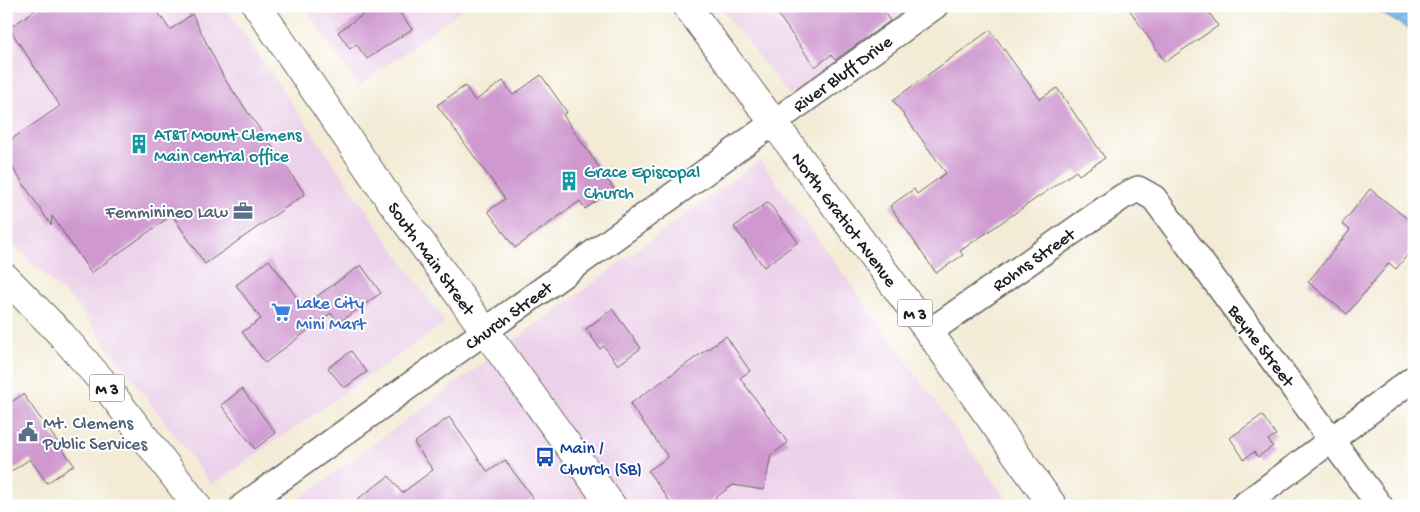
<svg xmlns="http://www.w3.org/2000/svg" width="1420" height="512" font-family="'Gochi Hand',sans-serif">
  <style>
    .built { fill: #ecd1ea }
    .water { fill: url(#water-waves); stroke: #456981 }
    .building { fill: #cf99d0 }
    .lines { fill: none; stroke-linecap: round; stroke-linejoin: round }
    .street-casing { stroke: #67645d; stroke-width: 28 }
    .secondary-casing { stroke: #67645d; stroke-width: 30 }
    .primary-casing { stroke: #67645d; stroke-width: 30 }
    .street { stroke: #fff; stroke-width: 25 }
    .secondary { stroke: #fff; stroke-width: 28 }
    .primary { stroke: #fff; stroke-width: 28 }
    .labels { text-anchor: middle; stroke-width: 4; stroke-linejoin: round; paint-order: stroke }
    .shield { fill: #fff; stroke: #606060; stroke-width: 1 }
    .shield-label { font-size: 16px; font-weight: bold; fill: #1c1c1c }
    .street-label { font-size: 18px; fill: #1c1c1c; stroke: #fff }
    .culture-label { font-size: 18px; fill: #0d838f; stroke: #fff; text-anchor: start }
    .service-label { font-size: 18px; fill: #4e5e75; stroke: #fff; text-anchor: end }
    .shop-label { font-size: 18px; fill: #366cbe; stroke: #fff; text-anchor: start }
    .transit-label { font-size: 18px; fill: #164399; stroke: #fff; text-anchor: start }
  </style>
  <defs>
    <pattern id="water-waves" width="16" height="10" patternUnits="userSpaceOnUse" patternTransform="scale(1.25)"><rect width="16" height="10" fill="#6eb6e6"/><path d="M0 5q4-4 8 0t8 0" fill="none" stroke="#5a93ba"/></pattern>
  </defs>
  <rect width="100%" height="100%" fill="#fff"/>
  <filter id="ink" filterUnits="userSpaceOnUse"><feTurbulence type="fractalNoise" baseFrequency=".02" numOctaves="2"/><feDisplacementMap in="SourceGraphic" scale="10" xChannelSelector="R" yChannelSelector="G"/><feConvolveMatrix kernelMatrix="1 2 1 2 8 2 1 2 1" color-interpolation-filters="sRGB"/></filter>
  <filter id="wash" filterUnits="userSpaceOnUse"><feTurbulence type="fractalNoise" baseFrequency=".0096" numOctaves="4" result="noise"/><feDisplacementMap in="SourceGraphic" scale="20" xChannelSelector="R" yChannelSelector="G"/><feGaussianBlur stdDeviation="1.12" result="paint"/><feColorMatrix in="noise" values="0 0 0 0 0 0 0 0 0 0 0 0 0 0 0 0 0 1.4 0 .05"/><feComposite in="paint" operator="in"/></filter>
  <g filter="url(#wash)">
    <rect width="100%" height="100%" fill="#f3ebd5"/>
    <g class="built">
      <polygon points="6,6 224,6 445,323 212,485 77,305 6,238"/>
      <polygon points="303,6 466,6 359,86"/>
      <polygon points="719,6 900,6 904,12 790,96"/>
      <polygon points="760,160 1011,506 289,506"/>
    </g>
    <polygon class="water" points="1369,6 1414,6 1414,32"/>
    <g id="blocks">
      <g class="building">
        <polygon points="41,6 154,6 170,30 192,14 224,78 305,194 205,264 172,215 91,273 52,216 51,225 6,158 6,143 60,106 9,28"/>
        <polygon points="375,6 395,6 412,29 367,59 356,44 350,49 338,32"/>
        <polygon points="772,6 880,6 890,21 835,60 831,55 815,67"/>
        <polygon points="1127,6 1205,6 1218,26 1165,62"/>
        <polygon points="990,30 1040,99 1057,88 1105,158 1079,175 1076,171 960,251 963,255 936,273 890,206 914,189 917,194 946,173 893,100"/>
        <polygon points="541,75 567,112 563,115 614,189 585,209 580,201 515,248 488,211 505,199 437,105 465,86 475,101 503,81 513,95"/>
        <polygon points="1370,189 1414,224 1414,247 1396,269 1389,263 1347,314 1308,282 1350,230 1342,224"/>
        <polygon points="768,202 798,242 764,267 734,227"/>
        <polygon points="269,260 303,306 361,265 381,293 338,323 331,313 265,363 242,332 261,319 236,285"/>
        <polygon points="612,309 641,348 618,365 604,346 600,349 586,329"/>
        <polygon points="726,336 750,371 740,378 788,443 771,455 764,490 733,485 704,506 673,506 648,471 668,457 630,404"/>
        <polygon points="351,351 367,372 344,388 328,368"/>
        <polygon points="242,389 276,433 255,449 221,405"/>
        <polygon points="23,394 74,465 47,483 30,459 6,475 6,406"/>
        <polygon points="1262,415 1276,435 1268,440 1273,446 1258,457 1254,452 1244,459 1230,438"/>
        <polygon points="449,417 488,472 505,460 533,498 523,506 348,506 389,476 402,493 433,470 414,443"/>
      </g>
    </g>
  </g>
  <g filter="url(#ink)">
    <use href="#blocks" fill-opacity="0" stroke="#67645d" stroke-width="1"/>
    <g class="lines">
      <defs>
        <g id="street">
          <polyline points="929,332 1122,197 1138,189 1154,198 1380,506"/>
          <polyline points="243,506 935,6"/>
          <polyline points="1243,506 1414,378"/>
        </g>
        <polyline id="secondary" points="257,6 383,190 612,506"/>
        <g id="primary">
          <polyline points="687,6 929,332 1053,506"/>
          <polyline points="6,278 61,334 101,380 197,506"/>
        </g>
      </defs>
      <use href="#street" class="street-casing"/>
      <use href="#secondary" class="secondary-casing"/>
      <use href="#primary" class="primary-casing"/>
      <use href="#street" class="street"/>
      <use href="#secondary" class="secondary"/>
      <use href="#primary" class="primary"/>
    </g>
  </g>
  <defs>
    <symbol id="building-bare" viewBox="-9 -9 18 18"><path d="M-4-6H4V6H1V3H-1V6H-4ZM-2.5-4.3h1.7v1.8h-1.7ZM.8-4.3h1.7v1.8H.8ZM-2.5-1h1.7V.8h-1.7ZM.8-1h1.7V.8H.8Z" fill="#0f9aa8" stroke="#fff" stroke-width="2.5" paint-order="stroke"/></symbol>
    <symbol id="office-bare" viewBox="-9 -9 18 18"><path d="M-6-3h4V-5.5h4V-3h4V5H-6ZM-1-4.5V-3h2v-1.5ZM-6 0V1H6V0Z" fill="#5c6f8a" stroke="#fff" stroke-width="2.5" paint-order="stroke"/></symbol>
    <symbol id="supermarket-bare" viewBox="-9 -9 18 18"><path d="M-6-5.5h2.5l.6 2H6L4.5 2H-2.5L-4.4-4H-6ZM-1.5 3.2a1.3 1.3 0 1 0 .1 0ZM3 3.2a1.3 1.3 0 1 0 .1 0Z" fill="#3f7fe0" stroke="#fff" stroke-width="2.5" paint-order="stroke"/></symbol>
    <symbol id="civic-bare" viewBox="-9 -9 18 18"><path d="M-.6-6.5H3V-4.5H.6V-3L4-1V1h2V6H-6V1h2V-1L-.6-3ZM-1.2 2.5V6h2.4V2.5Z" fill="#5c6f8a" stroke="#fff" stroke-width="2.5" paint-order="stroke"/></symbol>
    <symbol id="bus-bare" viewBox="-9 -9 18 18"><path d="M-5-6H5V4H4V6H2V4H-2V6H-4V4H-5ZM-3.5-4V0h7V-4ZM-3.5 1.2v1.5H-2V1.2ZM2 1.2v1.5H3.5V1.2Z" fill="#1a4fb4" stroke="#fff" stroke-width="2.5" paint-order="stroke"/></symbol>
  </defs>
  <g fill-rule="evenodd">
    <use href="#building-bare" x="125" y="130" width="28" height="28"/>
    <use href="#building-bare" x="555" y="167" width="28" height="28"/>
    <use href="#office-bare" x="229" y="197" width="28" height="28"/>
    <use href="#supermarket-bare" x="267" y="298" width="28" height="28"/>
    <use href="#civic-bare" x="14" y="418" width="28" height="28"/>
    <use href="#bus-bare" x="531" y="443" width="28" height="28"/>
  </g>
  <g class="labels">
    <g class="shield">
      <rect x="897.5" y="299.5" width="35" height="27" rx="4"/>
      <rect x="89.5" y="374.5" width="35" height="27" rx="4"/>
    </g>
    <g class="shield-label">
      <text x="915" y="319">M 3</text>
      <text x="107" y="394">M 3</text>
    </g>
    <g class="street-label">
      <text transform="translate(842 73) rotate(-36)" y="6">River Bluff Drive</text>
      <text transform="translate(845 219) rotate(53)" y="6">North Gratiot Avenue</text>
      <text transform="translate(432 258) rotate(54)" y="6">South Main Street</text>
      <text transform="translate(1033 259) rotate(-35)" y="6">Rohns Street</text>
      <text transform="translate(508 315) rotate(-36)" y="6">Church Street</text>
      <text transform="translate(1262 345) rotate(53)" y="6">Beyne Street</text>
    </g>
    <g class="culture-label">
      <text x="154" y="140">AT&amp;T Mount Clemens<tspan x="154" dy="21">Main central office</tspan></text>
      <text x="584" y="177">Grace Episcopal<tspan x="584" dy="21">Church</tspan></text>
    </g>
    <g class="service-label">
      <text x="228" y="217">Femminineo Law</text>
      <text x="43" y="428" text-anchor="start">Mt. Clemens<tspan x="43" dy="21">Public Services</tspan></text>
    </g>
    <g class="shop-label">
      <text x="296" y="308">Lake City<tspan x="296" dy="21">Mini Mart</tspan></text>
    </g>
    <g class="transit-label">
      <text x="560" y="453">Main /<tspan x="560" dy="21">Church (SB)</tspan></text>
    </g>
  </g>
  <rect width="1420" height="512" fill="none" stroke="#fff" stroke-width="25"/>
</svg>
